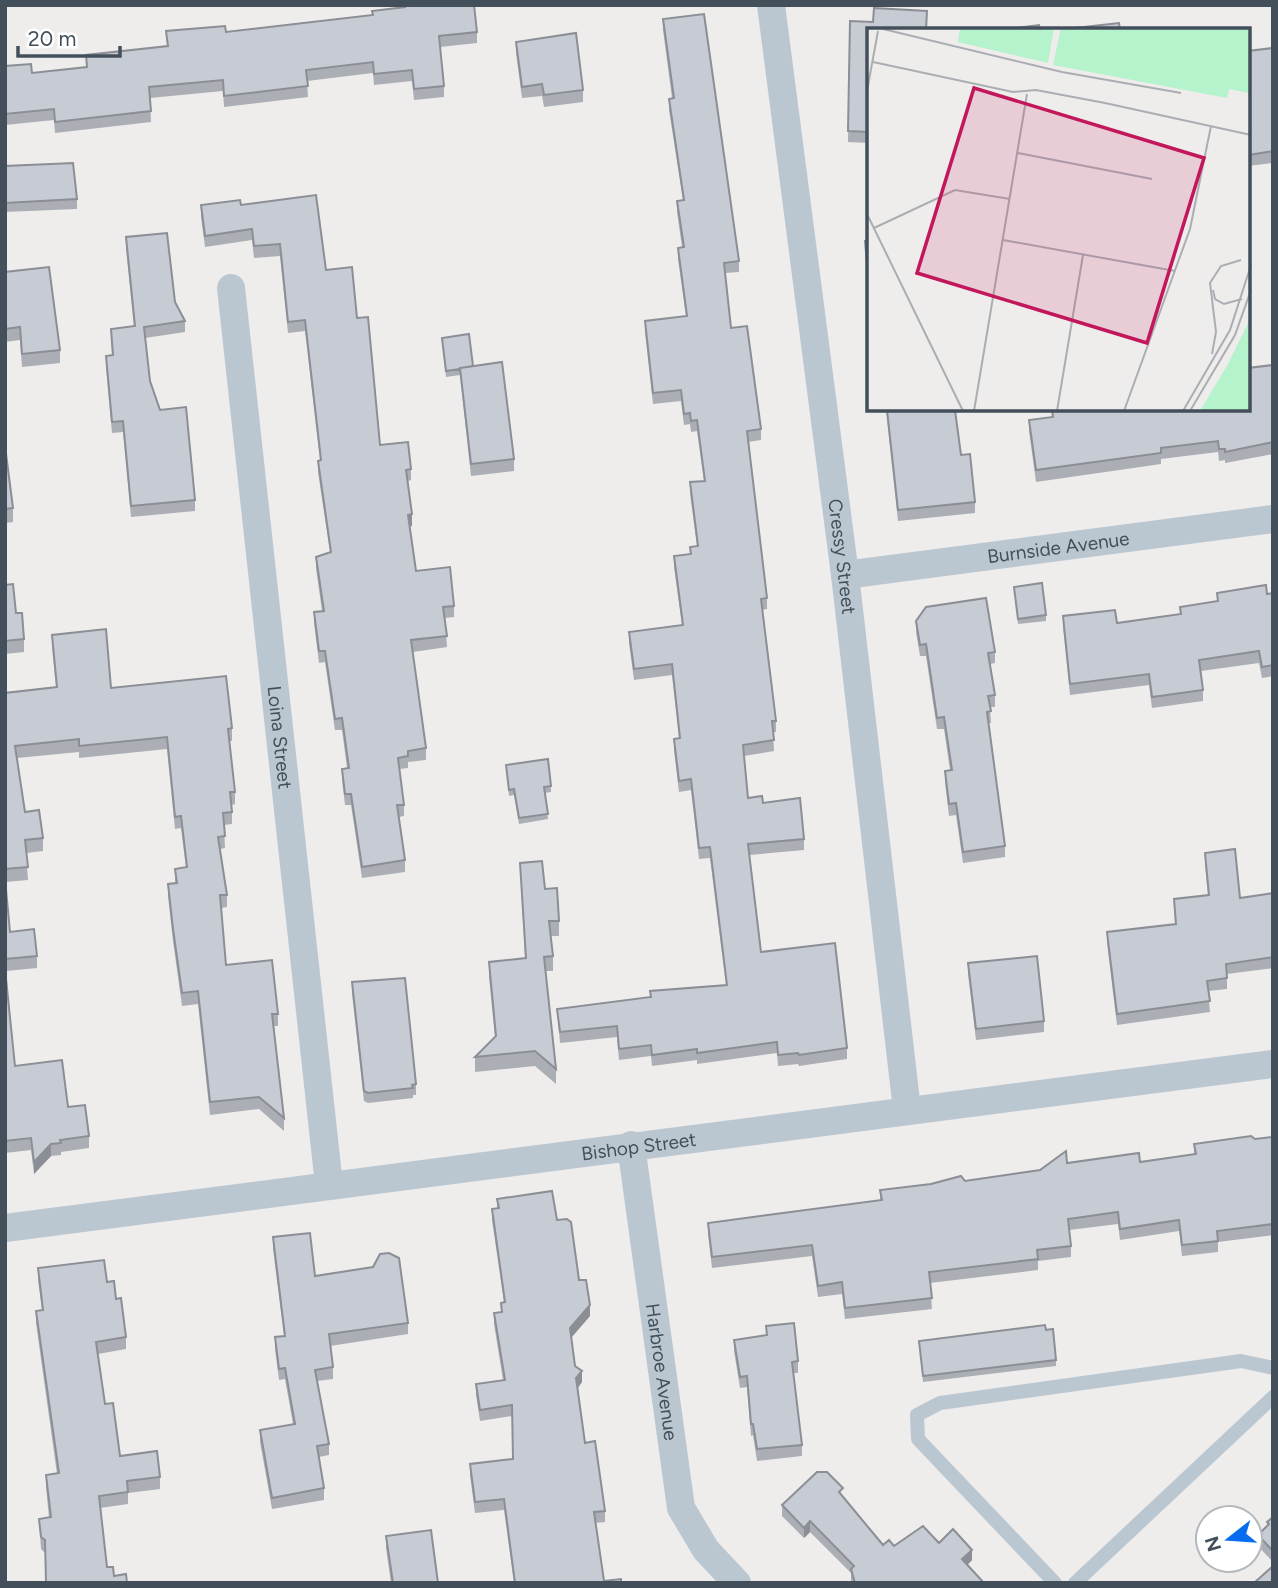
<svg xmlns="http://www.w3.org/2000/svg" width="1278" height="1588" font-family="Figtree,sans-serif">
<style>
.lines{fill:none;stroke-linecap:round;stroke-linejoin:round}
.service{stroke:#bbc7d0;stroke-width:14}
.minor{stroke:#bbc7d0;stroke-width:28}
.wall{fill:#abafb5}
.shaded-wall{fill:#8b8e94}
.building{fill:#c7cbd3;stroke:#8b8e94;stroke-width:2}
.labels{text-anchor:middle;dominant-baseline:central;stroke-width:7;stroke-linejoin:round;paint-order:stroke}
.street-label{font-size:19px;fill:#43505b;stroke:#fff}
.inset-road{fill:none;stroke:#aaaeb2;stroke-width:2}
.view{fill:#c2185b;fill-opacity:0.15;stroke:#c2185b;stroke-width:3.5}
.inset-edge{fill:none;stroke:#43505b;stroke-width:3.5}
</style>
<rect width="100%" height="100%" fill="#efecec"/>
<g class="lines">
<path class="service" d="M1055,1583L918,1439L917,1415L940,1403L1241,1361L1273,1368
M1075,1583L1273,1397"/>
<g class="minor">
<path id="s1" d="M771,5L845,575L907,1110"/>
<path id="s2" d="M231,288L329,1185"/>
<path id="s3" d="M845,575L1273,519"/>
<path id="s4" d="M631,1145L681,1508L706,1550L737,1583"/>
<path id="s5" d="M5,1228L1273,1064"/>
</g>
</g>
<path class="wall" d="M927,11L869,30V143L848,142L850,21L873,22Z
M663,19L739,261V272L725,273L731,328L761,429V440L748,442L767,598V609L762,610L776,721V732H773L774,751L744,756L748,798L763,803L804,839V850L749,855L761,952L847,1048V1059L799,1066L798,1064L778,1066L777,1053L697,1064V1060L652,1066L651,1056L619,1060L617,1037L560,1043L557,1009L650,997L726,985L710,858L699,859L691,790L679,792L674,750V739L679,738L672,675L634,680L629,643V632L682,625L674,567V556L690,554V547L697,546L690,493V482L704,481L697,431L691,432L690,424L684,425L681,401L653,404L645,332V321L686,316L678,259V248L682,247L677,212V201L683,200L669,110V99L672,98L663,30Z
M166,31L477,32V43L440,47L444,86V97L414,100L412,81L374,85L373,73L307,81L308,97L224,107L223,91L150,98L151,122L55,133L54,120L5,125V66L32,73L86,67V55L167,47Z
M516,42L583,90V102L544,107L542,96L522,98L516,53Z
M1273,48V163L1248,166V51Z
M5,166L77,199V209L5,212Z
M201,205H241L326,270L357,318L380,445L411,469V480L408,481L412,526H409L416,571L454,606V617L445,618L447,647L413,652L426,748V760L408,762V768L399,769L404,805V816L399,817L405,860V872L362,878L351,805H345L342,780V769L347,768L342,730H335L325,662L319,663L314,623V612L322,611L316,568V557L330,552L318,472V461L320,460L305,331L288,333L280,256L254,258L252,240L205,247L201,217Z
M126,237L175,302L185,321V332L145,338L150,381L195,500V511L131,517L123,432L112,433L106,367V356L112,355L111,329L134,327L126,248Z
M869,240V287H868L865,241Z
M5,272L60,350V363L22,367L20,340L5,342Z
M442,338L473,366L514,459V471L471,476L460,375L446,377Z
M1273,365V454L1225,463V460L1219,461L1218,452L1161,459V464L1036,482L1029,431V420L1052,417V410H1248Z
M886,410H955L961,455L975,502V513L898,521Z
M5,446L13,508V522L5,523Z
M5,585L16,613L24,639V652L5,654Z
M1014,587L1046,615V621L1018,624Z
M1217,593L1267,594L1273,593V676L1262,678L1259,663L1201,671L1203,690V701L1152,708L1149,685L1070,695L1063,627V616L1117,623L1180,615V607L1217,601Z
M916,621L995,652V663L990,664L995,695V707H990L991,723H989L1005,846V857L963,863L956,815L949,816L945,782V771L950,770L944,729H937L926,656H920L916,632Z
M52,635L111,688L232,728V741H229L235,792V804L232,805V824L224,825L225,848L220,849L227,895V907L221,908L226,965L278,1014V1026H274L284,1118V1131L259,1109L210,1115L198,1004L182,1006L173,941L168,896V884L175,883V869L186,868L181,828L175,829L167,749L79,758V752L17,758L25,812L43,838V851L26,853L28,880L5,882L10,932L37,956V968L6,971L15,1066L68,1107L89,1136V1148L61,1152V1155L51,1156L34,1174L31,1150L5,1153V693L56,687L52,647Z
M506,765L551,786V792L545,793L548,819L519,824L514,795L509,796Z
M1205,853L1240,898L1273,893V968L1227,974V989L1208,991L1210,1012L1117,1025L1107,943V932L1175,924L1174,899L1208,896L1205,864Z
M520,863L545,889L559,921V936H550L553,956V971H546L556,1069V1084L535,1066L475,1072V1057L495,1037L489,977V962L525,958Z
M968,963L1044,1021V1032L976,1040L968,974Z
M352,982L416,1084V1095H413V1098L368,1103L364,1101L352,993Z
M1273,1137V1235L1218,1242V1252L1182,1256L1179,1231L1120,1240L1118,1224L1069,1230L1071,1246V1257L1038,1261V1270L930,1283L932,1309L845,1319L842,1294L818,1297L812,1256L712,1268L708,1234V1223L880,1201V1190L965,1181L1040,1170L1067,1163L1140,1162L1194,1154V1144Z
M497,1199L557,1220L579,1280L590,1316L571,1338L575,1366L582,1382L578,1388L585,1443L605,1511V1522L595,1523L604,1581L621,1583H514L504,1510L475,1513L470,1475V1464L513,1459L512,1416L480,1421L476,1395V1384L503,1380L494,1324V1313L501,1312V1303L504,1302L492,1220V1209L497,1208Z
M273,1237L315,1276L408,1323V1334L330,1346L333,1367V1379L317,1381L329,1444V1455L319,1457L324,1488V1500L272,1509L260,1442V1430L293,1424L285,1379L279,1380L275,1349V1337L284,1336L273,1249Z
M38,1268L107,1282L116,1299L126,1337V1349L98,1354L105,1404L120,1456L160,1477V1489L128,1493V1504L100,1508L107,1567L114,1576L127,1583L45,1553L41,1549L39,1519L49,1518L46,1487V1475L57,1474L36,1323V1311L42,1310L38,1280Z
M766,1326L798,1361V1373H793L802,1445V1456L757,1461L753,1435L751,1436L747,1387L740,1388L734,1351V1340L766,1335Z
M1046,1330L1056,1360V1366L923,1382L919,1341Z
M843,1497L883,1545L894,1546L939,1543L972,1560L967,1565L984,1583H851V1573L810,1532L804,1538L782,1516V1505Z
M1273,1517V1562L1258,1546V1535L1267,1526V1522Z
M386,1536L438,1583H391L386,1548Z"/>
<path class="shaded-wall" d="M412,514V526L408,527V515Z
M51,1144V1156L34,1174V1162Z
M590,1305V1316L570,1339V1328Z
M582,1371V1382L576,1390V1378Z
M810,1521V1532L804,1538V1528Z
M972,1550V1560L962,1570V1559Z"/>
<path class="building" d="M405,5H474L477,32L439,36L444,86L414,89L412,70L374,74L373,62L306,70L308,86L224,96L223,80L149,87L151,111L55,122L54,109L5,114V66L31,64L32,73L87,67L86,55L168,46L166,31L225,26L226,32L373,15L372,11L405,7Z
M874,8L927,11L926,30H869V132L848,131L850,21L873,22Z
M704,14L739,261L724,263L731,328L747,326L761,429L747,431L767,598L761,599L776,721H772L774,740L743,745L748,798L762,796L763,803L800,798L804,839L748,844L761,952L835,943L847,1048L799,1055L798,1053L778,1055L777,1042L697,1053V1049L652,1055L651,1045L619,1049L617,1026L560,1032L557,1009L651,997L650,991L727,985L710,847L699,848L691,779L679,781L674,739L680,738L672,664L634,669L629,632L683,625L674,556L691,554L690,547L698,546L690,482L705,481L697,420L691,421L690,413L684,414L681,390L653,393L645,321L687,316L678,248L684,247L677,201L684,200L669,99L674,98L663,19Z
M1119,23L1120,30H1056Z
M1039,25L1040,30H1001Z
M576,33L583,90L544,95L542,84L522,87L516,42Z
M1273,48V151L1248,155V51Z
M73,163L77,199L5,203V166Z
M316,195L326,270L352,267L357,318L368,317L380,445L408,442L411,469L406,470L412,514L408,515L416,571L450,567L454,606L443,607L447,636L411,640L426,748L408,751V756L398,758L404,805H397L405,860L362,867L351,794H345L342,769L349,768L342,718L335,719L325,651H319L314,612L324,611L316,557L331,552L318,461L321,460L305,320L288,322L280,244L254,246L252,229L205,236L201,205L240,200L241,205Z
M167,233L175,302L185,321L144,327L150,381L160,410L186,407L195,500L131,506L123,421L112,422L106,356L113,355L111,329L135,326L126,237Z
M869,240V276H868L865,241Z
M49,267L60,350L22,354L20,327L5,329V272Z
M469,334L473,366L460,368V369L446,371L442,338Z
M502,362L514,459L471,464L460,368Z
M1273,365V442L1225,452V449H1219L1218,441L1161,448V453L1036,470L1029,420L1053,417L1052,410H1248V368Z
M887,410H955L961,455L970,454L975,502L898,510Z
M5,446L13,508L5,509Z
M1042,583L1046,615L1018,619L1014,587Z
M13,584L16,613H22L24,639L5,641V585Z
M1266,585L1267,594L1273,593V665L1262,667L1259,651L1199,660L1203,690L1152,697L1149,674L1070,684L1063,616L1115,610L1117,623L1181,614L1180,607L1218,601L1217,593Z
M986,598L995,652L988,653L995,695L988,696L991,711L987,712L1005,846L963,852L956,803L949,804L945,771L952,770L944,717L937,718L926,644L920,645L916,621L926,607Z
M106,629L111,688L226,676L232,728L228,729L235,792H230L232,812L223,813L225,836L218,837L227,895H220L226,965L272,960L278,1014H272L284,1118L259,1097L210,1102L198,991L182,993L173,929L168,884L177,883L175,869L187,867L181,816L175,817L167,737L79,746V739L15,746L25,812L39,810L43,838L25,840L28,867L5,869V693L57,687L52,635Z
M548,759L551,786L544,787L548,814L519,818L514,789L509,790L506,765Z
M1235,849L1240,898L1273,893V957L1226,964L1227,978L1207,981L1210,1001L1117,1014L1107,932L1176,924L1174,899L1209,895L1205,853Z
M542,861L545,889L557,888L559,921H549L553,956L544,957L556,1069L535,1051L475,1057L496,1036L489,962L526,958L520,863Z
M5,879L10,932L34,929L37,956L5,959Z
M1037,956L1044,1021L976,1029L968,963Z
M5,969L15,1066L62,1060L68,1107L85,1105L89,1136L60,1140L61,1143L51,1144L34,1162L31,1138L5,1141Z
M405,978L416,1084L412,1085L413,1088L368,1093L364,1091L352,982Z
M1251,1136L1255,1139L1273,1137V1224L1217,1231L1218,1241L1182,1245L1179,1220L1120,1229L1118,1212L1068,1219L1071,1246L1037,1250L1038,1259L929,1272L932,1298L845,1308L842,1282L818,1286L812,1245L712,1257L708,1223L882,1200L880,1190L931,1184L961,1176L965,1181L1040,1170L1066,1151L1067,1163L1139,1153L1140,1162L1196,1154L1194,1144Z
M552,1191L557,1220L567,1219L571,1222L579,1280H586L590,1305L570,1328L575,1366L582,1371L576,1378L585,1443L595,1441L605,1511L594,1512L604,1581L621,1579V1583H515L504,1499L475,1502L470,1464L513,1459L512,1405L480,1410L476,1384L505,1380L494,1313L502,1312L501,1303L505,1302L492,1209L499,1208L497,1199Z
M310,1233L315,1276L373,1267L380,1254L389,1253L399,1258L408,1323L329,1334L333,1367L315,1370L329,1444L317,1446L324,1488L272,1498L260,1430L295,1424L285,1368L279,1369L275,1337L285,1336L273,1237Z
M104,1260L107,1282L114,1281L116,1299L121,1298L126,1337L96,1342L105,1404L113,1403L120,1456L157,1451L160,1477L127,1481L128,1492L99,1496L107,1567H113L114,1576L126,1574L127,1583H46L45,1540L41,1537L39,1519L51,1517L46,1475L59,1473L36,1311L43,1310L38,1268Z
M794,1323L798,1361L792,1362L802,1445L757,1449L753,1424H751L747,1376L740,1377L734,1340L767,1335L766,1326Z
M1045,1325L1046,1330L1053,1329L1056,1360L923,1376L919,1341Z
M817,1472H827L843,1488L839,1492L883,1545L889,1540L894,1546L923,1526L939,1543L953,1529L972,1550L962,1559L984,1583H855L851,1569L854,1566L810,1521L804,1528L782,1505Z
M1273,1517V1551L1258,1535L1269,1524L1267,1522Z
M431,1530L438,1583H393L386,1536Z
M1273,1566V1583H1254Z"/>
<g class="labels">
<g class="street-label">
<text stroke="none"><textPath href="#s3" startOffset="215">Burnside Avenue</textPath></text>
<text stroke="none"><textPath href="#s1" startOffset="556">Cressy Street</textPath></text>
<text stroke="none"><textPath href="#s2" startOffset="452">Loina Street</textPath></text>
<text stroke="none"><textPath href="#s5" startOffset="639">Bishop Street</textPath></text>
<text stroke="none"><textPath href="#s4" startOffset="229">Harbroe Avenue</textPath></text>
</g>
</g>
<g transform="translate(867 28)">
<rect width="383" height="383" fill="#efecec"/>
<path d="M93,0H187L181,35L91,14ZM194,0H383L382,65L362,61L360,70L186,37ZM383,291V383H333L361,336Z" fill="#b4f3cc"/>
<path class="inset-road" d="M16,1L195,44L314,65M6,34L146,64L169,62L238,75L384,107M0,63L11,3M151,125L285,151M0,186L96,383M7,200L88,162L143,171M136,212L308,243M346,262L348,271L357,276L375,271M345,326L349,304L343,255L354,238L374,232M107,383L160,66M190,383L216,227M257,383L323,201L344,98M316,383L363,302L384,237M323,383L368,307L384,262"/>
<path class="view" d="M107,60L337,130L280,315L50,245Z"/>
<rect width="383" height="383" class="inset-edge"/>
</g>
<rect width="1278" height="1588" fill="none" stroke="#43505b" stroke-width="14"/>
<g transform="translate(1229 1539) rotate(253)"><circle r="33" fill="#ffffff" stroke="#b4b9bd" stroke-width="2"/>
<path d="M0-5L12 26L0 18L-12 26Z" fill="#066def"/>
<text y="-10" font-size="19" font-weight="bold" text-anchor="middle" fill="#43505b">N</text>
</g>
<path d="M18 46v10h102v-10" fill="none" stroke="#43505b" stroke-width="3.5"/>
<text x="28" y="46" font-size="21" fill="#43505b" stroke="#ffffff" stroke-width="5" paint-order="stroke">20 m</text>
</svg>
